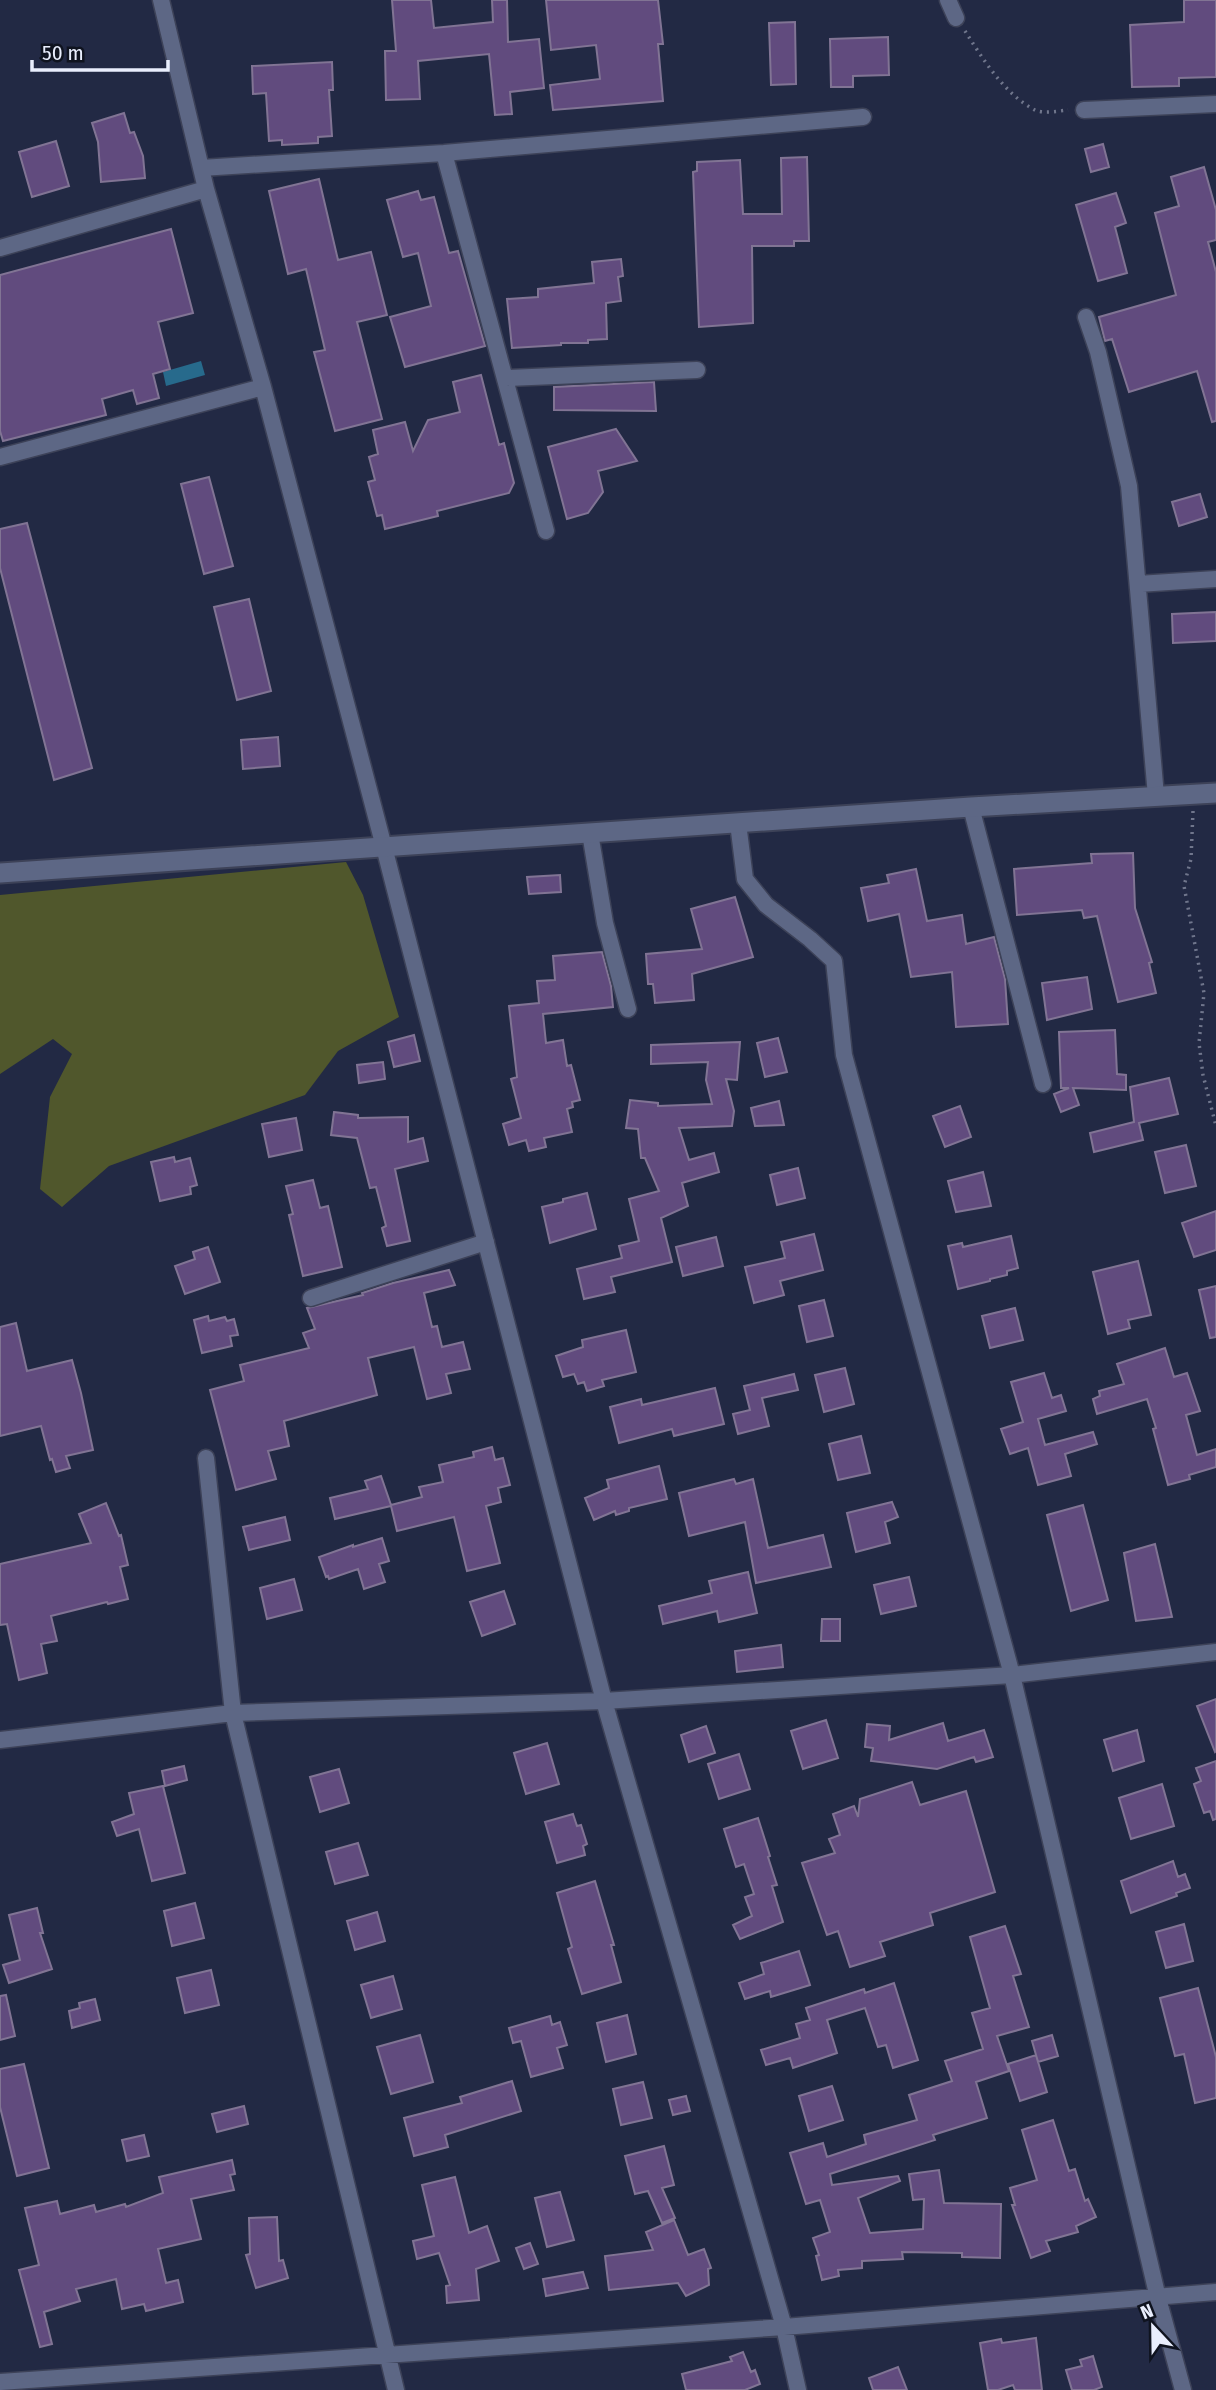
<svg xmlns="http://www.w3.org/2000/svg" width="1216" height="2390" font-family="'Fira Sans Condensed',sans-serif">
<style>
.green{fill:#50572c}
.water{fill:#276a8c}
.building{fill:#614b7e;stroke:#817494;stroke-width:2}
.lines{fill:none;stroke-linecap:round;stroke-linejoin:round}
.minor-casing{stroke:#3d4258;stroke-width:19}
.tertiary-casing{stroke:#3d4258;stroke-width:23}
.path{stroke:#70768c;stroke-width:3.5;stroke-dasharray:2 5;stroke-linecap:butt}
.minor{stroke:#5d6785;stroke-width:16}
.tertiary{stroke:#5d6785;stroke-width:19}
</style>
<rect width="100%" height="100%" fill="#222944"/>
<path class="green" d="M346,862L363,895L399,1017L338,1051L305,1095L109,1166L62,1207L40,1189L50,1097L72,1054L53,1039L0,1074V895Z"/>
<path class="water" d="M201,361L205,375L166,386L163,372Z"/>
<path class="building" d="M392,0H431L434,28L493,22L492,0H507L508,42L539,39L544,88L510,92L512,114L495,115L489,54L418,61L420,99L386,100L385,51H396Z
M546,0H658L663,44H658L663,101L553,110L550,85L600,79L596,45L551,50Z
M1184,0H1216V77L1179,78V86L1132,87L1130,25L1184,22Z
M795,22L796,84L771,85L769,23Z
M888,37L889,75L853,76V87H831L830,39Z
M332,62L333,90H329L332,136L318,137V143L282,145V140L269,141L266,93L253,94L252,66Z
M124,113L130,133L134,132L143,156L145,178L101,182L98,142L92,123Z
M56,141L69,186L32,197L19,152Z
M1103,144L1109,167L1091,172L1085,149Z
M807,157L809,241H794V246H752L753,323L699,327L693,172L697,171V162L740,160L743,214H782L781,158Z
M1204,167L1216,210V240L1208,242L1216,272V421L1212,422L1197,371L1129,392L1112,339L1105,341L1099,317L1176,295L1155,213L1179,206L1171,177Z
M319,179L338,260L371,252L387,315L357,322L382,419L335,431L314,352L325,350L306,269L288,274L269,191Z
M418,191L421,200L434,197L449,253L458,251L485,346L405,367L390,317L431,306L418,253L403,257L387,200Z
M1116,193L1126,223L1115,227L1127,273L1098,281L1076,205Z
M171,229L193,313L158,322L170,369L153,374L159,398L137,404L133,390L102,399L106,415L3,441L0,431V275Z
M621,259L623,276L618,277L621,301L606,303L607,339L588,340V343H561V345L512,348L507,299L538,297V289L594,283L592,262Z
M481,375L499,445L504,443L514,483L509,493L437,511L438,516L385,529L382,515L377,516L368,482L375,480L369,457L378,454L373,430L405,422L413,451L428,420L460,412L453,382Z
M654,382L656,411L554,410V387Z
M616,429L637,461L598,471L603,492L588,513L567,519L548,447Z
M209,477L233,566L204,574L181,484Z
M1200,494L1207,517L1179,526L1172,502Z
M27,523L92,768L54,780L0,568V529Z
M249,599L271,691L237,700L214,607Z
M1216,612V641L1173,643L1172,614Z
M278,737L280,766L243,769L241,740Z
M1133,853L1135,908L1152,962L1149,963L1156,993L1118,1002L1097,916L1084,918L1082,910L1017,915L1014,869L1092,863L1091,854Z
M916,869L927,921L962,915L966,944L994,937L1005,979L1008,1024L956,1027L952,972L911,977L899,914L868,921L861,888L889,883L887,875Z
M560,875L561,892L529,894L527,877Z
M735,897L753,957L692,974L694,1000L655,1003L653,984H648L646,954L702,949L691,909Z
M602,952L611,986L613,1007L543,1014L546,1043L563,1040L567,1066L571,1065L580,1100L572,1102L573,1107L567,1109L572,1132L544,1138L546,1147L529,1151L526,1140L509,1145L503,1124L521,1118L511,1079L517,1077L509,1006L539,1003L537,981L555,980L553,956Z
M1087,977L1092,1009L1047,1020L1042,983Z
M1115,1030L1117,1074L1126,1075V1090L1073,1088L1079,1105L1061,1112L1054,1094L1069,1088H1061L1059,1032Z
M414,1035L420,1061L394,1067L388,1042Z
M778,1038L787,1072L765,1077L757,1043Z
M740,1042L737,1080L726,1079L734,1111L732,1126L679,1128L689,1160L714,1153L719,1172L682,1183L688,1206L661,1218L672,1262L611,1277L615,1292L584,1299L577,1269L622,1258L619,1246L639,1241L629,1199L659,1191L645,1158H641L638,1129L626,1128L630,1100L658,1103V1106L712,1104L706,1080L708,1062L651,1064V1045Z
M383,1062L385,1079L359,1083L357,1065Z
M1169,1078L1178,1114L1139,1123L1143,1140L1094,1152L1090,1133L1134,1122L1130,1087Z
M779,1101L784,1125L755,1126L751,1108Z
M960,1106L971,1137L945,1147L933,1116Z
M334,1112L358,1115V1118L408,1117V1142L423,1138L428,1161L395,1169L410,1241L387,1246L382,1228L386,1226L376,1187L370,1188L357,1138L331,1135Z
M296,1118L302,1150L269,1157L262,1124Z
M1186,1145L1196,1186L1165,1193L1155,1152Z
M174,1157L175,1162L190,1158L197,1185L190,1187L191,1194L160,1201L151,1162Z
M798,1168L805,1198L777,1205L770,1175Z
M983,1172L991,1206L956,1212L948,1181Z
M313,1180L320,1208L328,1206L342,1267L303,1276L289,1215L293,1214L286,1186Z
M587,1193L596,1229L550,1243L542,1207L563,1202V1199Z
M1216,1211V1250L1194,1257L1182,1223Z
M814,1234L823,1270L780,1281L784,1295L754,1303L745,1267L785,1258L781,1242Z
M1011,1236L1018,1268L1007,1271V1275L990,1279V1281L958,1289L948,1246L962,1243L963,1247Z
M716,1237L723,1266L683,1276L676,1247Z
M208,1247L220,1282L185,1294L175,1266L195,1259L193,1252Z
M1138,1261L1151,1315L1128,1320L1130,1328L1108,1334L1093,1272Z
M449,1270L455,1285L424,1293L432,1327L437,1326L442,1347L463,1342L470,1369L446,1374L451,1393L427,1399L414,1347L368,1358L377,1395L284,1421L289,1446L268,1451L276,1479L236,1490L210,1390L244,1381L240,1365L309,1348L303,1333L315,1329L307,1308L363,1295L362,1293L393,1283Z
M1216,1286V1337L1210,1338L1199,1290Z
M824,1300L833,1336L807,1342L799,1306Z
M1015,1308L1023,1340L990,1348L982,1316Z
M208,1316L209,1321L225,1317L227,1321L234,1319L238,1335L230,1336L232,1346L202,1353L194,1320Z
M16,1323L27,1371L72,1360L81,1393L93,1450L66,1456L70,1468L56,1472L52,1459L50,1460L41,1426L0,1436V1327Z
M626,1330L636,1372L602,1380L604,1386L587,1391L584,1382L578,1384L574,1374L563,1377L556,1356L583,1347L582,1340Z
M1165,1348L1174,1377L1187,1373L1200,1411L1186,1415L1197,1455L1216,1449V1467L1189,1475L1190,1479L1168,1485L1153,1429L1156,1428L1147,1399L1097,1414L1093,1399L1100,1396L1099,1391L1124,1384L1117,1364Z
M845,1368L854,1404L824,1412L815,1375Z
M1044,1373L1052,1398L1061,1395L1066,1411L1038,1419L1045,1445L1093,1432L1097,1444L1065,1454L1071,1476L1038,1485L1028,1448L1010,1454L1001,1429L1023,1422L1011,1382Z
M794,1374L798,1390L762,1398L769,1426L738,1434L733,1414L750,1410L744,1386Z
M715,1388L724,1424L674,1436L672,1429L619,1443L610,1407L641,1399L642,1405Z
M861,1436L870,1473L838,1480L829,1444Z
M492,1447L495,1460L503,1458L510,1485L498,1488L501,1502L486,1506L500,1563L467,1571L454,1517L397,1531L391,1506L335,1519L330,1498L368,1489L365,1481L381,1476L391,1505L422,1497L419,1487L443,1482L439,1465L474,1457L473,1452Z
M659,1466L667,1499L629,1508V1511L616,1515L615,1511L594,1520L585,1498L609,1488L607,1480Z
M734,1479L736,1484L753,1479L768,1548L823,1535L831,1567L756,1583L745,1522L689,1536L679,1493Z
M892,1502L898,1517L885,1522L890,1543L856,1552L847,1513Z
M106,1503L119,1536L121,1535L128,1565L120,1567L128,1599L108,1604L107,1602L51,1616L57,1641L41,1644L47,1673L19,1680L7,1624L0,1625V1564L91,1543L79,1514Z
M1083,1505L1108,1600L1071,1611L1047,1515Z
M285,1517L290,1540L249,1550L243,1527Z
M382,1538L389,1561L379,1564L385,1582L364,1589L358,1569L329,1579L328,1576L326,1577L319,1557L353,1545V1547Z
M1155,1544L1172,1617L1136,1621L1124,1553Z
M748,1572L757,1613L719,1622L717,1611L663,1624L659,1606L712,1593L709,1581Z
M909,1577L916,1606L881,1614L874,1585Z
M294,1579L302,1610L267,1619L260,1588Z
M504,1591L515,1624L482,1636L470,1602Z
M822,1619H840V1641H821Z
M781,1645L783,1667L737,1672L735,1651Z
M1216,1699V1751L1215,1752L1197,1706Z
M826,1720L838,1758L803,1769L791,1731Z
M943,1723L948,1741L984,1730L993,1757L976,1762L974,1757L937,1769L871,1761L873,1748L865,1747L867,1724L890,1726L889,1740Z
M706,1726L715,1753L689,1762L681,1735Z
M1137,1730L1144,1761L1113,1771L1104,1740Z
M547,1743L559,1784L526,1794L514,1753Z
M739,1754L750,1789L719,1799L708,1764Z
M1216,1761V1819L1213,1820L1210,1811L1204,1813L1194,1784L1201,1781L1196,1768Z
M184,1766L187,1780L165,1786L162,1771Z
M339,1769L349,1803L320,1812L310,1777Z
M912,1782L920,1805L966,1791L995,1892L930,1913L933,1925L880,1942L885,1956L850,1967L838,1931L827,1935L802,1863L835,1853L829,1839L840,1835L833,1814L854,1806L858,1817L860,1799Z
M1162,1784L1174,1826L1131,1839L1119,1798Z
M163,1786L185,1873L152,1881L139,1829L117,1836L112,1822L134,1814L129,1793Z
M573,1814L577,1826L581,1825L587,1844L583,1846L585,1855L557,1863L545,1822Z
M758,1818L770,1856L768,1857L777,1885L772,1886L783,1922L740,1939L733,1925L752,1916L745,1897L754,1894L744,1864L736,1867L724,1829Z
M358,1843L368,1875L335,1884L326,1852Z
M1173,1861L1178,1877L1185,1874L1190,1888L1176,1893L1177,1896L1131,1913L1121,1881Z
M595,1881L614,1945H611L621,1982L582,1994L568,1949L572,1947L557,1893Z
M195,1903L204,1938L172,1946L164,1911Z
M37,1908L43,1933H40L52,1969L9,1983L3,1965L20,1960L9,1915Z
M377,1912L385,1941L355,1950L347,1921Z
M1184,1924L1193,1961L1166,1968L1156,1932Z
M1005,1926L1021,1974L1013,1976L1029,2027L997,2036L1009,2071L976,2082L987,2118L933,2135L935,2140L830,2174L832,2185L898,2176L900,2181L858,2198L870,2233L923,2229L924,2199L913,2200L909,2174L939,2170L944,2203L1001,2204L1000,2258L962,2257V2253L902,2252L903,2259L862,2261V2268L838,2270L839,2276L822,2280L816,2256L819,2255L813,2238L830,2232L820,2200L806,2204L790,2153L823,2143L827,2157L866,2144L864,2135L917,2120L909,2095L952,2081L945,2061L983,2049L972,2013L990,2008L970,1937Z
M799,1951L810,1985L771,1997L770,1991L745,1999L739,1983L764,1974L761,1963Z
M211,1970L219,2005L185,2013L177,1978Z
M393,1976L402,2009L371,2018L361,1985Z
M894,1983L918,2060L893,2068L886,2045L878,2047L865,2008L827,2020L837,2053L793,2068L790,2058L766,2065L761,2050L800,2038L796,2024L810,2020L806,2008L864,1989L865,1993Z
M1198,1988L1216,2057V2098L1195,2103L1184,2054L1175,2056L1160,1998Z
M6,1995L15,2036L0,2040V1996Z
M95,1999L100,2020L72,2028L69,2011L80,2008L79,2003Z
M627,2015L636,2054L606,2062L597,2023Z
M550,2016L552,2025L560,2022L567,2045L557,2048L563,2068L531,2077L521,2041L513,2043L509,2028Z
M420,2035L433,2082L391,2094L377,2047Z
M1052,2035L1058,2056L1038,2062L1032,2041Z
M1036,2055L1047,2092L1020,2101L1008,2064Z
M24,2064L49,2168L17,2176L0,2107V2069Z
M512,2081L521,2111L445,2135L448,2147L414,2156L404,2118L462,2103L460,2097Z
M643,2082L652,2118L621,2125L613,2089Z
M832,2086L843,2120L809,2131L799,2096Z
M686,2096L690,2111L673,2115L669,2100Z
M244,2106L248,2124L217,2132L212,2114Z
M1053,2120L1069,2171L1075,2169L1085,2201L1088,2199L1096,2217L1076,2226L1078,2232L1046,2241L1050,2251L1031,2258L1012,2205H1015L1010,2188L1037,2180L1022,2130Z
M144,2135L149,2156L127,2161L122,2140Z
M664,2146L674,2185L662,2188L675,2218L662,2223L648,2191L635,2194L625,2156Z
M232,2160L235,2174L230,2175L234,2190L191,2199L201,2239L158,2249L166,2283L178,2280L183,2302L146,2311L144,2304L122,2309L116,2279L76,2289L80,2301L44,2312L52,2344L40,2347L19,2270L39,2265L25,2208L57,2201L60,2214L94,2205L96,2212L125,2204L126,2207L163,2193L159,2177Z
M455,2177L469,2233L487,2226L499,2261L476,2269L479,2300L447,2303L446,2286L450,2285L439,2253L417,2259L413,2241L434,2236L422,2185Z
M560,2192L574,2240L547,2247L535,2198Z
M277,2217L279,2261L283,2260L288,2278L256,2288L246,2255L250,2254L249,2218Z
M674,2220L688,2255L704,2249L711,2268L708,2269L709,2285L686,2296L678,2283L609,2290L605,2256L653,2250L646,2232Z
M530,2243L538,2264L524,2269L516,2248Z
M583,2272L588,2288L546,2296L543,2279Z
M1036,2338L1042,2390H1015L1013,2385L998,2390H988L980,2343L1001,2339L1002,2343Z
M743,2352L751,2372L755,2370L760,2384L745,2390H686L682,2374L732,2361L730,2357Z
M1093,2356L1102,2387L1094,2390H1072L1066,2370L1082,2366L1080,2360Z
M898,2367L907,2390H873L869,2378Z"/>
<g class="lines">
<g class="minor-casing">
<path id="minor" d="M161,0L206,189L263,387L384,847L604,1701L784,2327L798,2390
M948,0L956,18
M1084,110L1216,104
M444,153L546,531
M201,168L444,153L863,117
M0,248L206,189
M1086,317L1098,352L1129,486L1156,796
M506,378L697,370
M0,457L263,387
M1138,584L1216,579
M971,807L1043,1084
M738,823L745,879L766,905L810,939L834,961L844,1055L1012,1675L1158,2298L1183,2390
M590,833L605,923L628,1009
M311,1298L486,1242
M206,1458L233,1713L396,2390
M0,1740L233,1713L604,1701L1012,1675L1216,1652
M0,2382L784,2327L1216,2292"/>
</g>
<g class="tertiary-casing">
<path id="tertiary" d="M0,873L971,807L1216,793"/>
</g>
<path class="path" d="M965,31C983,59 1004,94 1035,110C1043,114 1059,111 1068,110
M1193,811L1191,859L1184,886L1204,993L1199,1043L1203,1075L1216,1126"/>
<use href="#minor" class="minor"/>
<use href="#tertiary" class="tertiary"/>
</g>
<g transform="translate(1153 2327) rotate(338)" stroke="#0f131f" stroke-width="5" paint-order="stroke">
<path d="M0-5L12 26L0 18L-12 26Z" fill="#e9eefd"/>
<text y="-10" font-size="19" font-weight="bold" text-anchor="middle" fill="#e9eefd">N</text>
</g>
<path d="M32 60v10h136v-10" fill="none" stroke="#e9eefd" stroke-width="3.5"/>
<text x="42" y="60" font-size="21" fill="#e9eefd" stroke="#0f131f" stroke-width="5" paint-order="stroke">50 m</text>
</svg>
